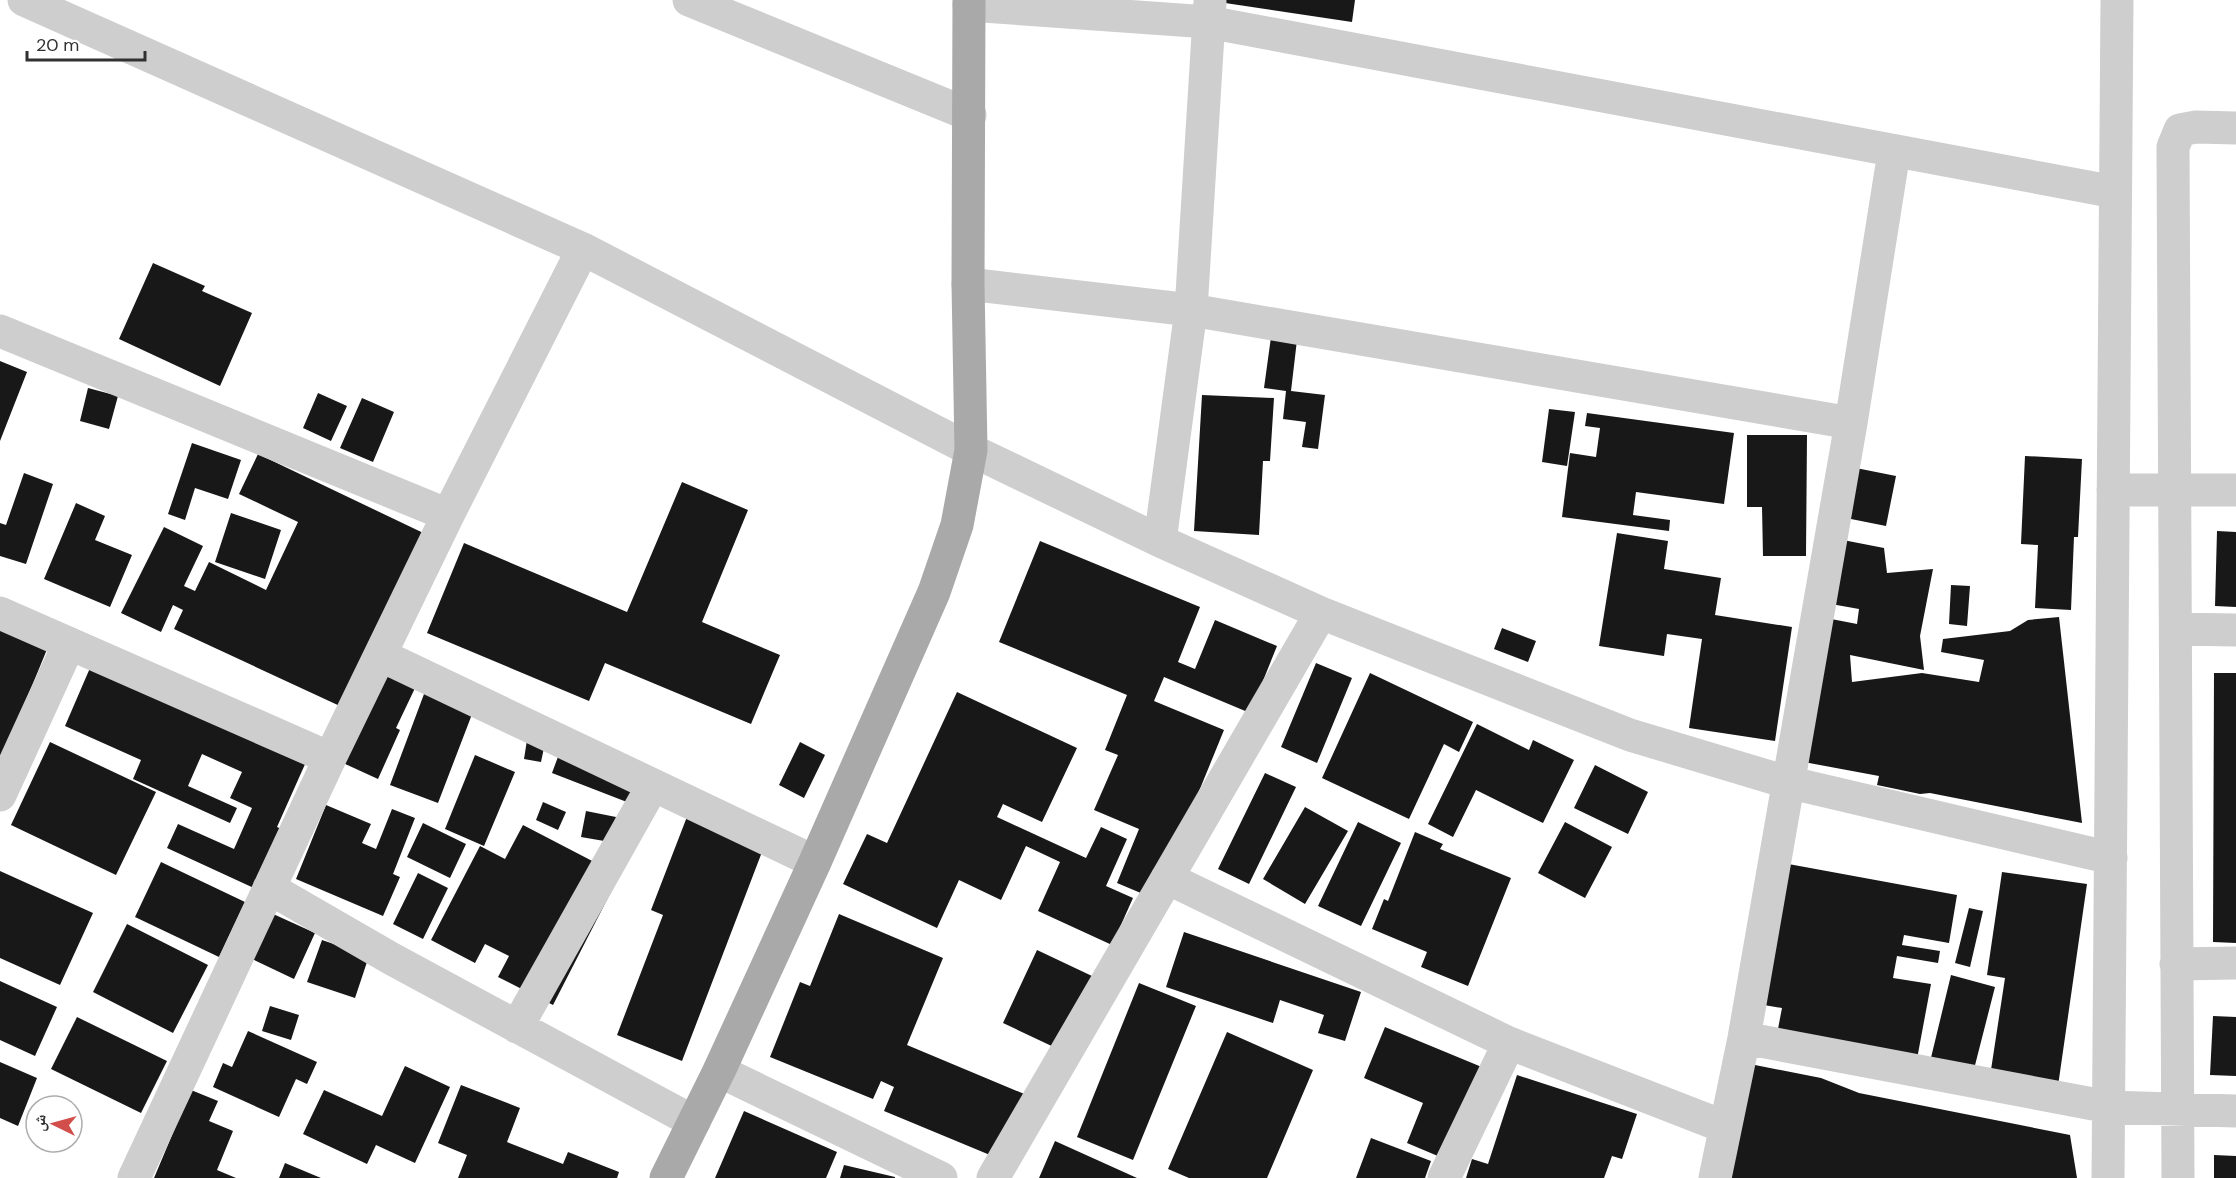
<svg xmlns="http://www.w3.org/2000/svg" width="2236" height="1178" font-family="'DM Sans','Noto Naskh Arabic',sans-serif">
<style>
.building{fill:#181818}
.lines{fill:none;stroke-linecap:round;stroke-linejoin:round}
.minor{stroke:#cecece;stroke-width:33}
.major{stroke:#a9a9a9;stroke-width:33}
</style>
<rect width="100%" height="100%" fill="#fff"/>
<path class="building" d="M1205,0H1355L1352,22Z
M153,263L205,286L202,291L252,313L220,386L119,339Z
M1271,337L1297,340L1291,391L1325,395L1318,449L1302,447L1306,422L1283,419L1286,391L1264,388Z
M0,361L27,372L0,441Z
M88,388L118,396L109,429L80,421Z
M318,393L347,406L331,441L303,428Z
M1202,395L1274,398L1270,461H1263L1259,535L1194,531Z
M362,398L394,412L373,462L340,448Z
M1549,409L1575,412L1567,466L1542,462Z
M1587,413L1734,433L1724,504L1636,492L1633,515L1670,520L1669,531L1562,517L1570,453L1596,457L1600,428L1585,426Z
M1747,435H1807L1806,556H1763L1762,507H1747Z
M192,443L241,460L228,499L195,488L185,520L168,514Z
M258,454L438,540L355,713L174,629L183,610L173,605L161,632L121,613L164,527L203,546L184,586L195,591L209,562L266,590L298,522L239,494Z
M2025,456L2082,459L2078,537H2074L2071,610L2035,608L2038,545L2021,544Z
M1856,468L1896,476L1886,526L1846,518Z
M24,473L53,484L26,564L0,556V523L6,525Z
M682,482L748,510L702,622L780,655L751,724L605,663L589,701L427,633L464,543L627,612Z
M76,503L105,516L95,540L132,555L110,607L44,579Z
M231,513L281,530L265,579L215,562Z
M2217,531L2236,532V607L2215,606Z
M1617,533L1668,541L1664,569L1721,578L1715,615L1792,627L1775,741L1689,728L1702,639L1667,634L1664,656L1599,646Z
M1843,540L1884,548L1887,573L1933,569L1920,636L1924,670L1850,655L1852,682L1922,673L1979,682L1984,660L1941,652L1943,639L2010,631L2028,620L2059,617L2082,823L1930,793L1920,794L1877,785L1879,776L1793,760L1821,617L1857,624L1859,609L1831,604Z
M1040,541L1200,607L1178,662L1195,669L1215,620L1277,646L1250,713L1164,677L1154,701L1224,730L1155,899L1117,883L1139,829L1094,810L1118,755L1105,750L1127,695L999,642Z
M1951,585L1970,586L1967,626L1949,624Z
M0,622L50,642L0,764Z
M1502,628L1536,641L1528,662L1494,649Z
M93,661L306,762L277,827L293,834L267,894L167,848L178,824L234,849L252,808L230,798L242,772L202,754L188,786L237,808L230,823L133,779L141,760L65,726Z
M1316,663L1352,678L1317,763L1281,747Z
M385,672L416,686L396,728L400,730L378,779L343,763Z
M1370,673L1473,722L1459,752L1444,744L1409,819L1322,778Z
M2214,673H2236V943L2213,942Z
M430,678L479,696L438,803L390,785Z
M957,692L1077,748L1042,822L1003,804L997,817L1086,858L1101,827L1127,839L1106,886L1133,898L1112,945L1038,911L1060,862L1026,846L1001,900L959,880L937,928L843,884L867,834L887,843Z
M1477,724L1529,750L1533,740L1574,760L1543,823L1476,790L1453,837L1428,824Z
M527,740L545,743L541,762L524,759Z
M50,742L156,792L116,875L11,825Z
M800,742L825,755L804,798L779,785Z
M562,746L643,777L632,804L552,773Z
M475,755L515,772L484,846L445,829Z
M1595,765L1648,792L1628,834L1574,808Z
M1265,773L1296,787L1249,884L1218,869Z
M543,802L566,812L558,830L536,820Z
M326,805L371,824L362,843L376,849L392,809L415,818L393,874L400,877L383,916L296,879Z
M1305,807L1348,831L1305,904L1263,879Z
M690,809L767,839L682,1061L617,1035L663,915L651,910Z
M586,811L616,817L612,840L632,851L553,1005L498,977L509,956L485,944L475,963L431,940L480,846L505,859L523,825L598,864L610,842L581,837Z
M1358,822L1401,843L1361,926L1318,906Z
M1565,822L1612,847L1585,898L1538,873Z
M423,823L466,844L450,878L407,857Z
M1415,832L1443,844L1440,849L1511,878L1468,986L1421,967L1427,952L1372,929L1384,899L1388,901Z
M161,862L245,902L219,957L135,917Z
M1783,863L1957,895L1949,943L1904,935L1902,945L1940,951L1938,963L1897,956L1893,978L1931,984L1917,1059L1777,1034L1782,1008L1758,1004Z
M0,871L93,913L60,985L0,958Z
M2002,872L2087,884L2057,1093L1989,1083L2005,978L1987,975Z
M418,873L448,888L423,939L393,924Z
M1969,908L1983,911L1970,967L1955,963Z
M271,913L315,933L294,979L250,958Z
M839,914L943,958L907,1045L1029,1096L1002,1160L884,1111L894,1087L881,1081L873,1099L770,1057L800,982L810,986Z
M127,924L208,965L173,1033L93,992Z
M1184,932L1361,992L1345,1041L1318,1033L1324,1015L1280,1000L1273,1023L1166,987Z
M322,940L369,956L355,998L307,982Z
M1037,950L1092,976L1058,1049L1003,1023Z
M1951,975L1995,987L1972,1077L1929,1066Z
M0,981L57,1007L35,1056L0,1040Z
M1139,983L1196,1006L1133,1160L1077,1137Z
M270,1006L299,1015L291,1040L262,1031Z
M2213,1016L2236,1017V1076L2210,1075Z
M77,1017L167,1061L141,1113L51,1069Z
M1385,1027L1489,1070L1452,1162L1407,1143L1423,1103L1364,1078Z
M248,1031L317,1062L307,1084L296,1079L279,1117L213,1087L223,1063L232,1067Z
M1227,1032L1313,1070L1267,1178H1189L1168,1169Z
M0,1062L37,1078L18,1126L0,1118Z
M1745,1063L1821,1078L1859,1093L2070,1135L2077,1178H1724Z
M405,1066L450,1087L415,1163L376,1145L367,1164L303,1134L324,1090L382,1116Z
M1517,1075L1637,1114L1622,1159L1612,1156L1604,1178H1466L1472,1159L1488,1164Z
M461,1085L520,1108L507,1142L563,1164L568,1152L619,1172L617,1178H458L467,1155L438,1143Z
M191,1090L218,1101L209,1121L233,1131L217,1170L236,1178H154Z
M744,1111L837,1152L826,1178H715Z
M1371,1138L1431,1161L1425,1178H1356Z
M1055,1141L1137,1178H1039Z
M2214,1155L2236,1156V1178H2214Z
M285,1163L321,1178H279Z
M844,1165L895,1177V1178H840Z"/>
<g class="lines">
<path class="minor" d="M24,0L583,249L971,450L1160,541L1321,613L1630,735L1787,782L2111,858
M689,0L970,115
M969,5L1208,22L2115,192
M968,284L1191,310L1851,423
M0,331L448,515
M2113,490H2236
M1160,541L1191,310L1210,2
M0,613L330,758
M2176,629L2236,630
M380,655L815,862
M0,795L69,644
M1167,878L1509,1043L1725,1127
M269,888L392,959L694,1122
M2176,964L2236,963
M517,1027L653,785
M1744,1038L2109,1107L2236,1111
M719,1071L941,1178
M134,1178L330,758L448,515L583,249
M993,1178L1321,613
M1444,1178L1509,1043
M1715,1178L1744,1038L1851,423L1894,152
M2108,1178L2117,0
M2178,1178L2173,147L2180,130L2196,127L2236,128"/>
<path class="major" d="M666,1178L719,1071L815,862L934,592L957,525L971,450L968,284L969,0"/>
</g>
<g transform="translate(54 1124) rotate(275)"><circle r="28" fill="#ffffff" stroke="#adadad" stroke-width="1.5"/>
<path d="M0-4.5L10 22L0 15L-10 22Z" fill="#d14e4b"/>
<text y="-9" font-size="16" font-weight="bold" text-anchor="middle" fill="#313131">ش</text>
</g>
<path d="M27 51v9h118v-9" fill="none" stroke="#313131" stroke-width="3"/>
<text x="36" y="51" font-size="18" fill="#313131" stroke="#ffffff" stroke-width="4.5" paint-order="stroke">20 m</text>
</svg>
